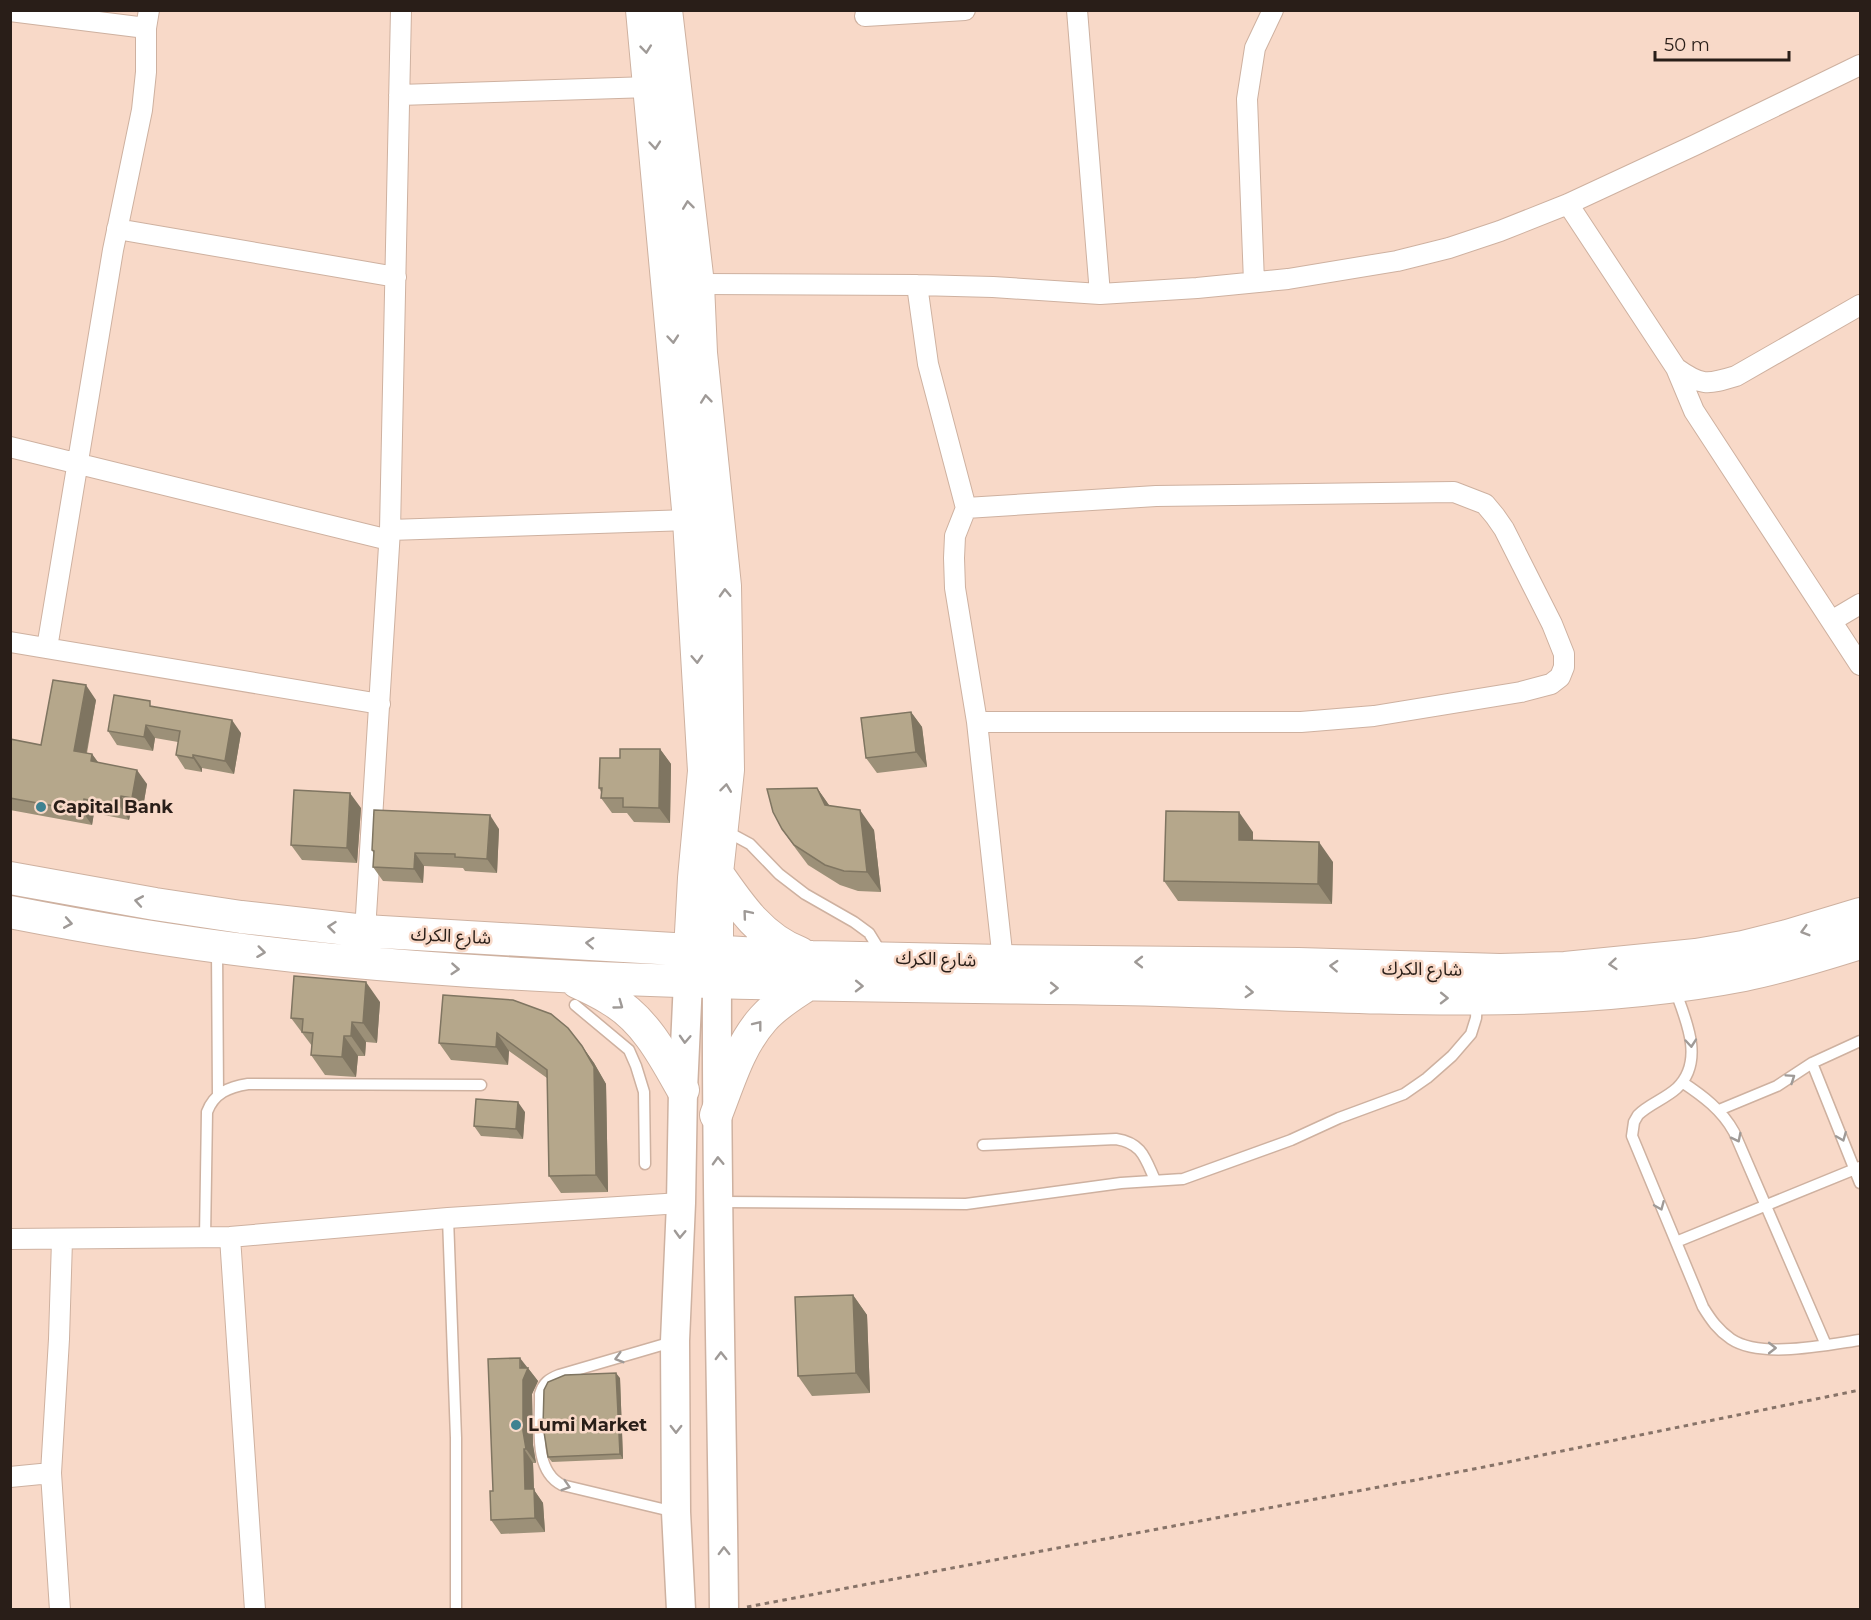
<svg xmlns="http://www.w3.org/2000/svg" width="1871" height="1620" font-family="Montserrat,'Noto Sans Arabic',sans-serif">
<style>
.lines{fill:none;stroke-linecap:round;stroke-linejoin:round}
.lane-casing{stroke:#ceb1a0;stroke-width:13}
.street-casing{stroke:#ceb1a0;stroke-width:22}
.secondary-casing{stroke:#ceb1a0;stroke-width:31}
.primary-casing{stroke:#ceb1a0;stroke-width:34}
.path{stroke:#877368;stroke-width:3;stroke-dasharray:4.5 4.5;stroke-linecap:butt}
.lane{stroke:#fff;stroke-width:10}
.street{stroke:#fff;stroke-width:20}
.secondary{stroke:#fff;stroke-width:28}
.primary{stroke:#fff;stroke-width:32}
.wall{fill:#9c9078}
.shaded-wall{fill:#7f7561}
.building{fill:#b5a78b;stroke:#7f7561;stroke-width:1.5}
.oneway{stroke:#9f9a97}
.poi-dot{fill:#3f8291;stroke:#f8d9c8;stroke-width:2}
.labels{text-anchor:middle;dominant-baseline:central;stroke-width:5;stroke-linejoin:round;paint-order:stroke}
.poi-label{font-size:18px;font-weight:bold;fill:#291e18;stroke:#f8d9c8;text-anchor:start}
.street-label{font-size:18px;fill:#291e18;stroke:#f8d9c8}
</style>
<rect width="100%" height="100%" fill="#f8d9c8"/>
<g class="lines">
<g class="lane-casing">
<path id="lane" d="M724,830L750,844L779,874L805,894L854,922L869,933L882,954
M217,949L218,1095
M1675,990C1686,1020 1705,1061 1677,1088C1665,1099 1649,1104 1638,1115L1634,1122L1632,1136L1703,1307C1711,1320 1718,1330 1731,1339C1761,1359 1826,1345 1860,1340
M575,1005L629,1050L636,1066L644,1092L645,1164
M1812,1063L1860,1183
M1682,1082C1703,1096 1722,1110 1734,1132L1826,1345
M1719,1110L1777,1086L1812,1063L1860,1041
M983,1145L1116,1139C1142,1143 1145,1158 1155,1180
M720,1202L966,1204L1121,1183L1183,1179L1291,1140L1339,1118L1404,1094L1427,1078L1452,1056L1471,1034L1476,1018L1477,1000
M448,1218L456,1438V1610
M205,1238L207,1112C214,1093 229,1087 248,1084L481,1085
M1676,1242L1860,1167
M672,1342L559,1375C549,1379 543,1383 540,1394C541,1423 532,1470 562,1485L675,1512"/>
</g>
<g class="street-casing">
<path id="street" d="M1077,10L1100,294
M10,11L146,28
M865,16L965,10
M399,95L650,87
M1568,204L1676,368C1701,386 1707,385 1736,376L1860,305
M117,229L396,277
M1254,282L1247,99L1255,48L1273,10
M698,284L917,285L993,287L1100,294L1197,288L1288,279L1397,261L1449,248L1500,231L1568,204L1695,145L1860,65
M917,285L928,364L966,508L955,536L954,558L955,588L977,722L1003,961
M1676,368L1694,411L1860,665
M10,447L389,540
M966,508L1156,496L1454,492L1485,504L1495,516L1504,529L1552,624L1564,654V667L1560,677L1551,684L1521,692L1374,716L1301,722H977
M390,530L689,520
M1833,620L1860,604
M10,642L380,704
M47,648L113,250L142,110L146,72V28L149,10
M365,931L390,530L401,10
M230,1237L255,1610
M10,1239L230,1237L448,1218L681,1203
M51,1473L60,1610
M10,1477L51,1473L59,1339L62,1240"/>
</g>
<g class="secondary-casing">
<path id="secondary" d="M717,982C716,1191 722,1400 724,1610
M681,1610L676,1512L675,1341L681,1203L683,1090L688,981"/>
</g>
<g class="primary-casing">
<path id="primary" d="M642,10L689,520L704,771L694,878L689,969
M666,10L698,284L701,353L725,586L728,770L717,873V972
M717,873C739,905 762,939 800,953
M10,878L155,904L241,917L365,931L812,957L1003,961L1299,964L1500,970L1565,968L1696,955L1743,947L1787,936L1860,914
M10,912C117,933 226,950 334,960C595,985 857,985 1119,989C1326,993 1538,1015 1744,975C1783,967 1822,955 1860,943
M577,982C588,987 599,992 610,999C645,1019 664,1056 683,1090
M716,1115C729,1082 739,1046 763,1019C775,1005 792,995 807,985"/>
</g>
<path class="path" d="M747,1607L1479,1468L1860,1390"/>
<use href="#lane" class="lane"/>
<use href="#street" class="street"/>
<use href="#secondary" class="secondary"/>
<use href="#primary" class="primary"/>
</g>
<path class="wall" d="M96,700L87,753L92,754L98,762L147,784L142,813L131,811L129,820L94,813L92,825L10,810V739L41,745Z
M154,707L241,733L234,774L202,768V772L185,769L176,755L178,742L155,738L153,751L117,745L108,731Z
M911,712L922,727L927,767L877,773L866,758Z
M660,749L671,764L670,823L634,822L627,813H612L601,798V792L599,788L620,758Z
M817,788L829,805L874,830L881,892L858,891L840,885L808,865L796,849L782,829Z
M361,808L357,863L302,860L291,845Z
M499,829L497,873L465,871L463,868L424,866L423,883L383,881L373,867L374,854L372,850Z
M1253,832V841L1333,862L1332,904L1178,901L1164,881Z
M443,995L582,1046L594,1063L606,1084L608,1192L561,1193L549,1176L547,1078L509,1051L508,1065L451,1060L439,1043Z
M380,1002L377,1043L366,1042L365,1056H358L356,1077L325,1075L311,1055L312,1046L291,1018Z
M525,1112L523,1139L481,1136L474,1126Z
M853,1295L867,1315L870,1393L812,1396L798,1376Z
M528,1368L538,1381L532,1394L533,1445L536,1463H533L534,1490L543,1503L545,1532L501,1534L491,1520L493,1491Z
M620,1378L623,1459L552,1462L548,1457Z"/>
<path class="shaded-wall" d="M86,685L96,700L84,765L74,751Z
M911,712L922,727L927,767L916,752Z
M232,720L241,733L234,774L225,761Z
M146,725L155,738L153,751L144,737Z
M660,749L671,764L670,823L659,808Z
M92,754L102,768L91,761Z
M193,755L202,768V772L193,758Z
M137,770L147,784L142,813L132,798Z
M817,788L831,808L825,805Z
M350,793L361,808L357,863L347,848Z
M121,796L131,811L129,820L119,805Z
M84,799L94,813L92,825L82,811Z
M860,810L874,830L881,892L867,872Z
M1239,812L1253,832V860L1239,840Z
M490,815L499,829L497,873L487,859Z
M1319,842L1333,862L1332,904L1318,884Z
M415,853L424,866L423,883L414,869Z
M366,982L380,1002L377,1043L363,1023Z
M352,1022L366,1042L365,1056L351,1036Z
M497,1033L509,1051L508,1065L496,1047Z
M344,1036L358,1056L356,1077L342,1057Z
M582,1046L594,1063L606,1084L608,1192L596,1175Z
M518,1102L525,1112L523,1139L516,1129Z
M853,1295L867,1315L870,1393L856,1373Z
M520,1358L538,1381L532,1394L533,1445L536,1463L526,1449L523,1431Z
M616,1373L620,1378L623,1459L620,1454Z
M524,1449L533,1463L534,1490L543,1503L545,1532L535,1518L525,1489Z"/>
<path class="building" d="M53,680L86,685L74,751L92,754L91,761L137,770L132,798L121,796L119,805L84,799L82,811L10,798V739L41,745Z
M114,695L150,701V706L232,720L225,761L193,755V758L176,755L180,731L146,725L144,737L108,731Z
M911,712L916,752L866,758L861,718Z
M620,749H660L659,808L623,807V798H601L602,788H599L600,758H620Z
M817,788L825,805L860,810L867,872L844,871L825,865L794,845L782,829L773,812L767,789Z
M294,790L350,793L347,848L291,845Z
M374,810L490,815L487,859L455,857V854L415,853L414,869L373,867L374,851L372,850Z
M1166,811L1239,812V840L1319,842L1318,884L1164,881Z
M294,976L366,982L363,1023L352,1022L351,1036H344L342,1057L311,1055L313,1033L302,1032L303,1019L291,1018Z
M443,995L513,1000L551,1014L568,1028L582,1046L594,1067L596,1175L549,1176L547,1070L497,1033L496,1047L439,1043Z
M476,1099L518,1102L516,1129L474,1126Z
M853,1295L856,1373L798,1376L795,1297Z
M520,1358V1368H528L523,1380V1431L526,1449H524L525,1489H534L535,1518L491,1520L490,1491H493L488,1359Z
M616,1373L620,1454L548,1457L543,1426L544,1390L548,1382L565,1375Z"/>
<defs><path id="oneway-chevron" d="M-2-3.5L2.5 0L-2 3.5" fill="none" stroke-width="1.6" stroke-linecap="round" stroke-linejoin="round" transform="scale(1.5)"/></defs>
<g class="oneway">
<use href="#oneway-chevron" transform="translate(646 49) rotate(84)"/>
<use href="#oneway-chevron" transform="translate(655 145) rotate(85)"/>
<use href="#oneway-chevron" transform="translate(688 205) rotate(-97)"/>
<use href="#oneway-chevron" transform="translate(673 339) rotate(85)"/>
<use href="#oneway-chevron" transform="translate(706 399) rotate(-96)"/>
<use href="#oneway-chevron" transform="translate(725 593) rotate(-92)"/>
<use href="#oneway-chevron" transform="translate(697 659) rotate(87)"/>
<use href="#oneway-chevron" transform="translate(726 788) rotate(-83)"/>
<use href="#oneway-chevron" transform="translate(139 901) rotate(-170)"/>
<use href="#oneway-chevron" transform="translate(747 914) rotate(-130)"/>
<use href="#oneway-chevron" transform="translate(68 923) rotate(10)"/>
<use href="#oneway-chevron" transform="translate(332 927) rotate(-174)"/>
<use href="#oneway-chevron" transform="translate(1805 931) rotate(164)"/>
<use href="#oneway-chevron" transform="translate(590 943) rotate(-177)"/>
<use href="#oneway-chevron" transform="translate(261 952) rotate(7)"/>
<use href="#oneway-chevron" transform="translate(1139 962) rotate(-180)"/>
<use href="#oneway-chevron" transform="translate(1613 964) rotate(175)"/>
<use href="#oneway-chevron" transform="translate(1334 966) rotate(-177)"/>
<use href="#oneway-chevron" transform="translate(455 969) rotate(4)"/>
<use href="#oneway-chevron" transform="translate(859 986) rotate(1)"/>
<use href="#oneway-chevron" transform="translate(1054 988) rotate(1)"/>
<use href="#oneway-chevron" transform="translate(1249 992) rotate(3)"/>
<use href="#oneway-chevron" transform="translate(1444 998) rotate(1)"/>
<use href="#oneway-chevron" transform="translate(619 1005) rotate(36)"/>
<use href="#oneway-chevron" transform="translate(758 1025) rotate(-52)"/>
<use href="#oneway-chevron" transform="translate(685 1039) rotate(93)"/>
<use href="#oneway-chevron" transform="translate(1691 1043) rotate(85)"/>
<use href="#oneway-chevron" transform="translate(1791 1078) rotate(-34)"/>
<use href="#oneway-chevron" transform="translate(1842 1137) rotate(68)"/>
<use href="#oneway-chevron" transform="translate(1737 1138) rotate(63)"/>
<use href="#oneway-chevron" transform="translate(718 1161) rotate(-92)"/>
<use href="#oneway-chevron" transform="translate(1660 1206) rotate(67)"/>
<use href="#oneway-chevron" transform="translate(680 1234) rotate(92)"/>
<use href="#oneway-chevron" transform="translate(1772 1348)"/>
<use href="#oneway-chevron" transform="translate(721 1356) rotate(-91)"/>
<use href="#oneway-chevron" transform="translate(619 1358) rotate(164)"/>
<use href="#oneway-chevron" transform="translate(676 1429) rotate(90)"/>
<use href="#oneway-chevron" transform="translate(566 1486) rotate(17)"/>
<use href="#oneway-chevron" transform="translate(724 1551) rotate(-91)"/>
</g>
<g class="poi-dot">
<circle cx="41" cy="807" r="6"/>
<circle cx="516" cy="1425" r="6"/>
</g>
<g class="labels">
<g class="poi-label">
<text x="53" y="807">Capital Bank</text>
<text x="528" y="1425">Lumi Market</text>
</g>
<g class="street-label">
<text transform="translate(451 936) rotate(3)">شارع الكرك</text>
<text transform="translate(936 959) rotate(2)">شارع الكرك</text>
<text transform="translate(1422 969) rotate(1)">شارع الكرك</text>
</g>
</g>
<rect width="1871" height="1620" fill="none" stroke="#291e18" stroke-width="24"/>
<path d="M1655 51v9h134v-9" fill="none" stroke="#291e18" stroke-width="3"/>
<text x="1664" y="51" font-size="18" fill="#291e18" stroke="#f8d9c8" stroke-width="4.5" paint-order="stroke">50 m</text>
</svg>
